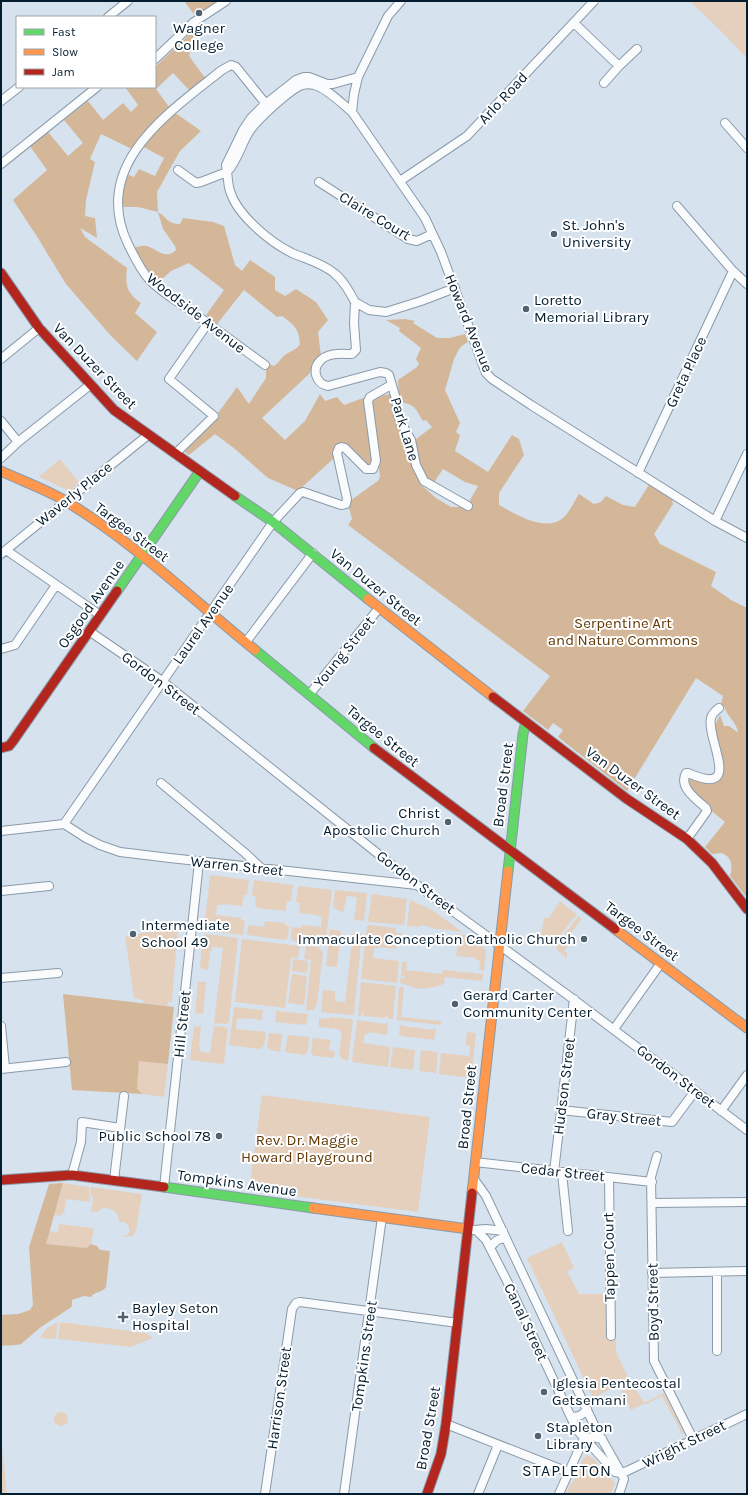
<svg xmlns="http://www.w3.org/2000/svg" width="748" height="1495" font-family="Karla,sans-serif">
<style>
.green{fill:#e5d0be}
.forest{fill:#d4b799}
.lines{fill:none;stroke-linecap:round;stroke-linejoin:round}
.street-casing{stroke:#8a9aa9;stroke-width:10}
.fast-casing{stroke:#8a9aa9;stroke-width:11}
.slow-casing{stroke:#8a9aa9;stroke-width:11}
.jam-casing{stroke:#8a9aa9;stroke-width:11}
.street{stroke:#f9fbfc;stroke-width:8}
.fast{stroke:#63d668;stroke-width:9}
.slow{stroke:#ff974d;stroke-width:9}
.jam{stroke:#b3261e;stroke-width:9}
.poi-dot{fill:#4e6272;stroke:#fff;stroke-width:1.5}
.labels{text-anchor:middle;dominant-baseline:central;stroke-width:4;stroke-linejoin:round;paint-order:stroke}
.poi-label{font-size:15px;fill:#041d2f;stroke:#fff;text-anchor:start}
.street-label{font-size:15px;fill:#041d2f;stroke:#fff}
.park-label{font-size:15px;fill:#633804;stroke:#fff}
.neighbourhood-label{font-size:16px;letter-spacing:1px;fill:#041d2f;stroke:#fff}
</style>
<rect width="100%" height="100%" fill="#d6e2ee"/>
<path class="green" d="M690,1H747V59L727,37Z
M60,459L79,482L70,491L39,477Z
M211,875L249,880L247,895H244L242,906L223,904L222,905H217L216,915L241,918V920L245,921L243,935L207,931L204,929L210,877Z
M254,880L293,885L291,901H287L286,911L257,908L255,905L256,896H252Z
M299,886L332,890L325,945L293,941L291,938L292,927L301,928L302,925L321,927L322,917L317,916V915L299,913L300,903L296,902L298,887Z
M335,890L366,893L367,895L364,921L354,920L357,897L347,896L343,912L333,908Z
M372,894L407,899L404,925L369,922L368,920Z
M410,900L434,911L462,932L431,928V927L420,925V927L407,926Z
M560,901L577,915L574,918H572L573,919L553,945L547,941L546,943L540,940L544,918H549Z
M578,916L582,919L568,937L569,939L567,943L569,945L564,951L567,953V958L557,950L556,945L575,920H577L576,919Z
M265,921L285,923V925L289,926L288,937L286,940L247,935L248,925L264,927Z
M369,925L396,928V933H402L401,940H398L396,949L379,947L378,948H374L373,958L399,961L397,983L361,979L367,926Z
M178,927L172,1000L170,1002H168L167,1006L143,1003V1000L134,998L125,936Z
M330,929L341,931L337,967L326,966Z
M353,932L362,934L354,1014L352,1015L321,1012L323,990L335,991V1001L345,1002Z
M206,934L238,938L229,1022L226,1024L214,1023L223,948L212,947V951H210L208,970L200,968L203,937Z
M455,934L466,935L486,950L484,971L479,970L480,960H476V958L456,956L458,946L454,945Z
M242,939L300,946L298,958H291L285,1008L235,1002Z
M306,946L318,947L323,952L317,1004L314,1010H306L311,960L304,959Z
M293,959L308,961L307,973L292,971Z
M402,962H407L406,970L442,974L443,970L483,974L482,981L445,977L444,984C434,987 425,990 415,988C409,986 406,984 400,983L401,977L405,978V976H401Z
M292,974L307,976L304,1005L288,1003Z
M198,982H206L203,1014L195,1013Z
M361,982L396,986L393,1019H388V1017L385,1016V1018L363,1016L364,1014L362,1013L361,1016H358Z
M399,987H404L401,1017L441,1021V1025L397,1020Z
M234,1007L263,1010L262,1020L243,1018L242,1019H237L236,1029L266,1032L264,1046L260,1049L229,1045Z
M276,1011L308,1014L306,1025L275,1022Z
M330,1017L351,1019L353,1021L348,1061L342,1059L339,1054L342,1031L338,1030V1029L319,1027V1018L329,1019Z
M358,1020L385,1024L386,1023H388L387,1035L369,1032L368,1034H365L363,1043L390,1047L388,1067L352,1062L357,1022Z
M400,1025L403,1026L433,1030V1028L436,1029L434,1040L401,1036L399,1034Z
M194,1026L201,1027L199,1046H200V1051L210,1053L214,1026L225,1027L228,1029L224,1063L221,1064L190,1060Z
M467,1032L476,1033L471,1078L439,1074L441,1053L469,1056L470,1046L466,1045Z
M269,1033L282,1034L280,1052L270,1050L267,1047Z
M288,1035L309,1037L308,1052L304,1055L285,1052Z
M313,1038L331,1040L329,1050L335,1052L334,1058L314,1056L311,1053Z
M393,1047L415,1050L413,1070L390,1067Z
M421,1050L438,1052L436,1073L419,1071Z
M139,1060L168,1064L164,1097L143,1094L137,1089Z
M262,1095L430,1117L418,1212L249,1190Z
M63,1183L89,1187C88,1192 91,1197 90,1202L66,1199L64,1213H62L61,1216L54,1215Z
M91,1187L142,1194L136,1231L133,1236L123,1237L129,1233V1227L125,1222H119C118,1213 114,1208 105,1208L104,1207L97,1212L91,1211L93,1199L90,1192Z
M59,1224L92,1228L94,1230L91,1244L87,1248L45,1244L49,1231L58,1232Z
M562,1242L574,1268L567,1271L579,1294H606V1337L616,1338V1352L628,1377L644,1403L664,1393L684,1433L682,1434L662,1396L647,1404H643L631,1410L619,1385L593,1398L527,1258Z
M58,1322L56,1339L40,1338L47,1328Z
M60,1322L146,1333L153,1338L131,1347L58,1339Z
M54 1419a7 7 0 1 1 14 0a7 7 0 1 1-14 0Z
M1,1439L7,1494H1Z
M586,1455L593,1458L615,1483L611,1494H566L570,1484L573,1482L584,1457L585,1458Z"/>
<path class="forest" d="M184,1H221L197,18Z
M195,29L189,56L206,79L191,92L173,73L156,89L170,108L145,133L132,149L101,134L90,159L95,162L86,200L85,216L95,218L97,238L80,228L85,237L127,268C125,286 127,293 141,303L135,313L157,332L137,361L111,336L66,284L36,235L13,200L47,170L30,146L48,132L68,156L83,143L64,120L88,101L103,120L123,103L131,112L138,105L125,87H155V67Z
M174,112L201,131L180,151L157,192L158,212C167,217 167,224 180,224L183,218L213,222L224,226L235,265L242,271L250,260L275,277V290L285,296L296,289L316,302L328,320L318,332L321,356L309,374L262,418L285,440L305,421L320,394L325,401L337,397L344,405L366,397L373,456L370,465L368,466L344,445L334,458L298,491L268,478L235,449L215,434L189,455L185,452V450L218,418L219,415L218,413L237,387L249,404L266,378V369L269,364L274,366C279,363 280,359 284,356C289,351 296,351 300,344C299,328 294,325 282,316L277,317L244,290L217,324L206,315L224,290L189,263L171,271L159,282L151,277L133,248C137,247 143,245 146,246C157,248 164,261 176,250L175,246L163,229L158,212L138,207H122L121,197L126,174L134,177L139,169L155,176L164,158L142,146Z
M406,319L415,321L413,323L437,338H450L465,334L468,342L463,345L459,349L454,359L445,390L460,423L456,432L460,435L455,451L488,472L512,435L519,439L524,455L499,493V505C515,514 546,533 563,518C569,513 575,500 579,494L594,504L601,502L606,496L623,505L635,507L650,483L672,499L673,504L654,534L660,544L716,572L711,586L731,600L747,608V898L730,876C733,866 732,856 721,853L712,854L705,847L725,822C714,812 689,796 688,781L692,778L704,782H715C718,776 723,771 723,764C723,759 720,754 719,749C715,738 713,725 720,715L724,726H729L737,732L738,731C735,721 727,716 724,706L721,704L723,696L696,678L627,791L558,737L563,730L553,723L548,730L523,711L550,676L348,525L352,519L349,508L350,501L379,480L380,476L378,461L371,403C375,398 386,393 392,395L409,440L414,465L420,484L436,498L451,507H466L478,486L465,482L443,469L433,484C420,473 418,456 415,440L432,427L426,420L423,421C415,408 415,404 399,402L398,380L417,367L419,364L416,359L421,348L399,331L400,328L386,320Z
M63,994L174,1007L168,1064L139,1061L137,1089L143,1094L72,1090Z
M63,1183L46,1244L87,1248L91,1244L97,1246L100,1250L110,1251L106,1287C102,1293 95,1291 91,1297L84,1296L72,1300V1306L70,1308L41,1327L21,1344C15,1346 7,1345 1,1346V1315L18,1314L30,1310L33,1305L29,1247L49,1184Z"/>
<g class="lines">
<g class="street-casing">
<path id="street" d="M401,1L388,16L358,77L354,94L352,112L425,218L441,252L486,373L492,379L531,405L715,521L747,538
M108,17L128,1
M574,23L619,66L637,49
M155,59L194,22L226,1
M604,83L619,66
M1,101L19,87
M352,112C342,104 327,88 314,85C311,84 306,84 302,85C289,90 257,120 249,132C241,145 237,162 227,172C228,178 228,185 230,191C237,215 270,242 292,253C306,259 322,263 334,273C343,280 349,291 355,302
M725,123L747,148
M1,164L97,87
M178,170L196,183L201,182L227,172L226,165L243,130L251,118L263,106L296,80L304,77H309L327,84H333L358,77
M400,181L467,136L594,1
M319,182L408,239L417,241L432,234
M677,206L733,271L747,284
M355,302L354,323L356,350L352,354C342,354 329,352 321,360C311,369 316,384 328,386L380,372L386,373L389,375L396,399L398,415L401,423L411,440L416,465L424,481L468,506
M355,302L369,310L386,312L421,301L455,288
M1,359L39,328
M265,365C239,346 213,327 187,308C174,299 158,290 148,278C140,269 134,256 128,244C90,165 168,113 222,70L231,65L236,67L270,109
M1,421L18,442
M175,454L214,416L169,379L208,323
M1,458L18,442L90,385
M638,473L733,271
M715,521L747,454
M6,550L100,615
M1,554L148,435
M89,631L162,681L417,885L569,996L747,1130
M246,642L313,553
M1,649L15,645L56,585
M309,695L379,608
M161,783L245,853L261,868
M64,824L273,522L300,493L303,492L341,505L346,504L347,499L337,453L339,448L342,447L345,448L366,469H373L376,461L368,401L370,397L391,385
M64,824L86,838L100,845L120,852L170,858L417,885
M1,831L64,824
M687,839L707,811L706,808C697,800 678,787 686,773H688C745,798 706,740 711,718C712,714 715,711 719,708
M1,891L49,886
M1,978L58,973
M1,1026L5,1068
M614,1029L661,963
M1,1069L66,1062
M561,1110L672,1122L695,1091
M721,1111L747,1075
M657,1156L651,1177L654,1361L693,1439
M475,1162L652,1182
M554,1172L574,999
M562,1173L568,1231
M72,1175L81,1142L82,1122L120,1128
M609,1177L611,1336
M474,1179L486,1196L595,1427L621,1473L624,1479L619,1494
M114,1180L124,1096
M164,1187L199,862
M652,1203L747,1202
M474,1230L486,1229L503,1231
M477,1231L486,1240L507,1281L577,1430L615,1472L621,1473L627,1471L747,1414
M490,1248C495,1241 498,1238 506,1239
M717,1272V1351
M652,1273L747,1271
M571,1416C577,1418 583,1415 587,1409
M446,1424L568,1472
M265,1494L292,1309L296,1303L300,1302L458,1323
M344,1494L382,1217
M478,1494L498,1445
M559,1494L584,1438L593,1437L602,1439"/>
</g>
<g class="fast-casing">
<path id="fast" d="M235,496L273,522L368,599
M117,591L200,471
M255,650L374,748
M508,871L523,734L526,722
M164,1187L313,1208"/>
</g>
<g class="slow-casing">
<path id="slow" d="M1,471C22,481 48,490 67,502C135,543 193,600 255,650
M368,599L493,697
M615,929L747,1028
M472,1193L508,871
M313,1208L468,1229"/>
</g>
<g class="jam-casing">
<path id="jam" d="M1,273L39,328L114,410L235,496
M493,697L627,799L687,839L712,863L747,909
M1,748L9,746L13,741L117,591
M374,748L615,929
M1,1180L72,1175L164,1187
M427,1494L441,1454L446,1424L472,1193"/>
</g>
<use href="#street" class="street"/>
<use href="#fast" class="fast"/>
<use href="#slow" class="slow"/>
<use href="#jam" class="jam"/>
</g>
<g class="poi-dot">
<circle cx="199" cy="13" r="4"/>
<circle cx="554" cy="234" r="4"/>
<circle cx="526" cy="309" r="4"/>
<circle cx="448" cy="822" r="4"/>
<circle cx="133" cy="934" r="4"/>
<circle cx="584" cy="939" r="4"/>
<circle cx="455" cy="1004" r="4"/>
<circle cx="219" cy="1136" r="4"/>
<path d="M121 1311h4v4h4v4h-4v4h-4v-4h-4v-4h4z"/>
<circle cx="544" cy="1392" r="4"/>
<circle cx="538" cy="1436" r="4"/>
</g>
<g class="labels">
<g class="poi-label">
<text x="199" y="28" text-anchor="middle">Wagner<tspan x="199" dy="17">College</tspan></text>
<text x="562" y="225">St. John's<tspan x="562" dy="17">University</tspan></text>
<text x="534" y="300">Loretto<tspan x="534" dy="17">Memorial Library</tspan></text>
<text x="440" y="813" text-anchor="end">Christ<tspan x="440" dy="17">Apostolic Church</tspan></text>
<text x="141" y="925">Intermediate<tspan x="141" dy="17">School 49</tspan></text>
<text x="576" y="939" text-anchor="end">Immaculate Conception Catholic Church</text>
<text x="463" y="995">Gerard Carter<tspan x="463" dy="17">Community Center</tspan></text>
<text x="211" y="1136" text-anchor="end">Public School 78</text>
<text x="132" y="1308">Bayley Seton<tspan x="132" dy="17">Hospital</tspan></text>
<text x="552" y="1383">Iglesia Pentecostal<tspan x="552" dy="17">Getsemani</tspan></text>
<text x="546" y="1427">Stapleton<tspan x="546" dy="17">Library</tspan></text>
</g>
<g class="street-label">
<text transform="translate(503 98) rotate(-47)">Arlo Road</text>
<text transform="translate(375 216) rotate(31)">Claire Court</text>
<text transform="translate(196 313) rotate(38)">Woodside Avenue</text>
<text transform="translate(469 323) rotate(68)">Howard Avenue</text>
<text transform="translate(95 366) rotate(46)">Van Duzer Street</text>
<text transform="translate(686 372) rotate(-65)">Greta Place</text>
<text transform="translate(405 429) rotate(73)">Park Lane</text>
<text transform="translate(74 494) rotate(-39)">Waverly Place</text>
<text transform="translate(132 532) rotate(37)">Targee Street</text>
<text transform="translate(376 587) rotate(39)">Van Duzer Street</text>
<text transform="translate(91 604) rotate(-55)">Osgood Avenue</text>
<text transform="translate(203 624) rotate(-55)">Laurel Avenue</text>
<text transform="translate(344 652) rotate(-51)">Young Street</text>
<text transform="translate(161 683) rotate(37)">Gordon Street</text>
<text transform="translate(383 736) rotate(39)">Targee Street</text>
<text transform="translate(633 783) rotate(36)">Van Duzer Street</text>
<text transform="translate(503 785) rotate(-83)">Broad Street</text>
<text transform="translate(237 866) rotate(6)">Warren Street</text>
<text transform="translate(416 882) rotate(37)">Gordon Street</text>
<text transform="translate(642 931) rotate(37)">Targee Street</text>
<text transform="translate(182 1024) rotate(-84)">Hill Street</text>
<text transform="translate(676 1076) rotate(37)">Gordon Street</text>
<text transform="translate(564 1086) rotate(-83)">Hudson Street</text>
<text transform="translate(467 1107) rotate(-84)">Broad Street</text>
<text transform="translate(624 1117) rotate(6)">Gray Street</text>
<text transform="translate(563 1172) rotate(6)">Cedar Street</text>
<text transform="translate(237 1183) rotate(8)">Tompkins Avenue</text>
<text transform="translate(609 1257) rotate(-91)">Tappen Court</text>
<text transform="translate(653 1302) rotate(-91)">Boyd Street</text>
<text transform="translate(526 1322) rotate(65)">Canal Street</text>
<text transform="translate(364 1356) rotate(-82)">Tompkins Street</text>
<text transform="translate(279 1398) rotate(-82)">Harrison Street</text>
<text transform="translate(428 1428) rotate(-80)">Broad Street</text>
<text transform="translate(684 1444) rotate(-26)">Wright Street</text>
</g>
<g class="park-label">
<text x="623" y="623">Serpentine Art<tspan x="623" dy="17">and Nature Commons</tspan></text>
<text x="307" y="1140">Rev. Dr. Maggie<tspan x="307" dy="17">Howard Playground</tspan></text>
</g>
<g class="neighbourhood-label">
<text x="567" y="1470">STAPLETON</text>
</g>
</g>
<rect width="748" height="1495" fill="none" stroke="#041d2f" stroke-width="4"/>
<rect x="16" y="16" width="140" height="72" fill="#ffffff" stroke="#9ba5ac"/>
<rect x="24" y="29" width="20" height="6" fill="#63d668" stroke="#9ba5ac"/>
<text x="52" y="36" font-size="12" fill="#041d2f">Fast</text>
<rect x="24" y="49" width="20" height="6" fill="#ff974d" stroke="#9ba5ac"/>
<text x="52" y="56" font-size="12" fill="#041d2f">Slow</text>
<rect x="24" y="69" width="20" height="6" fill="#b3261e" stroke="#9ba5ac"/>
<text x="52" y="76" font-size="12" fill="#041d2f">Jam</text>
</svg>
